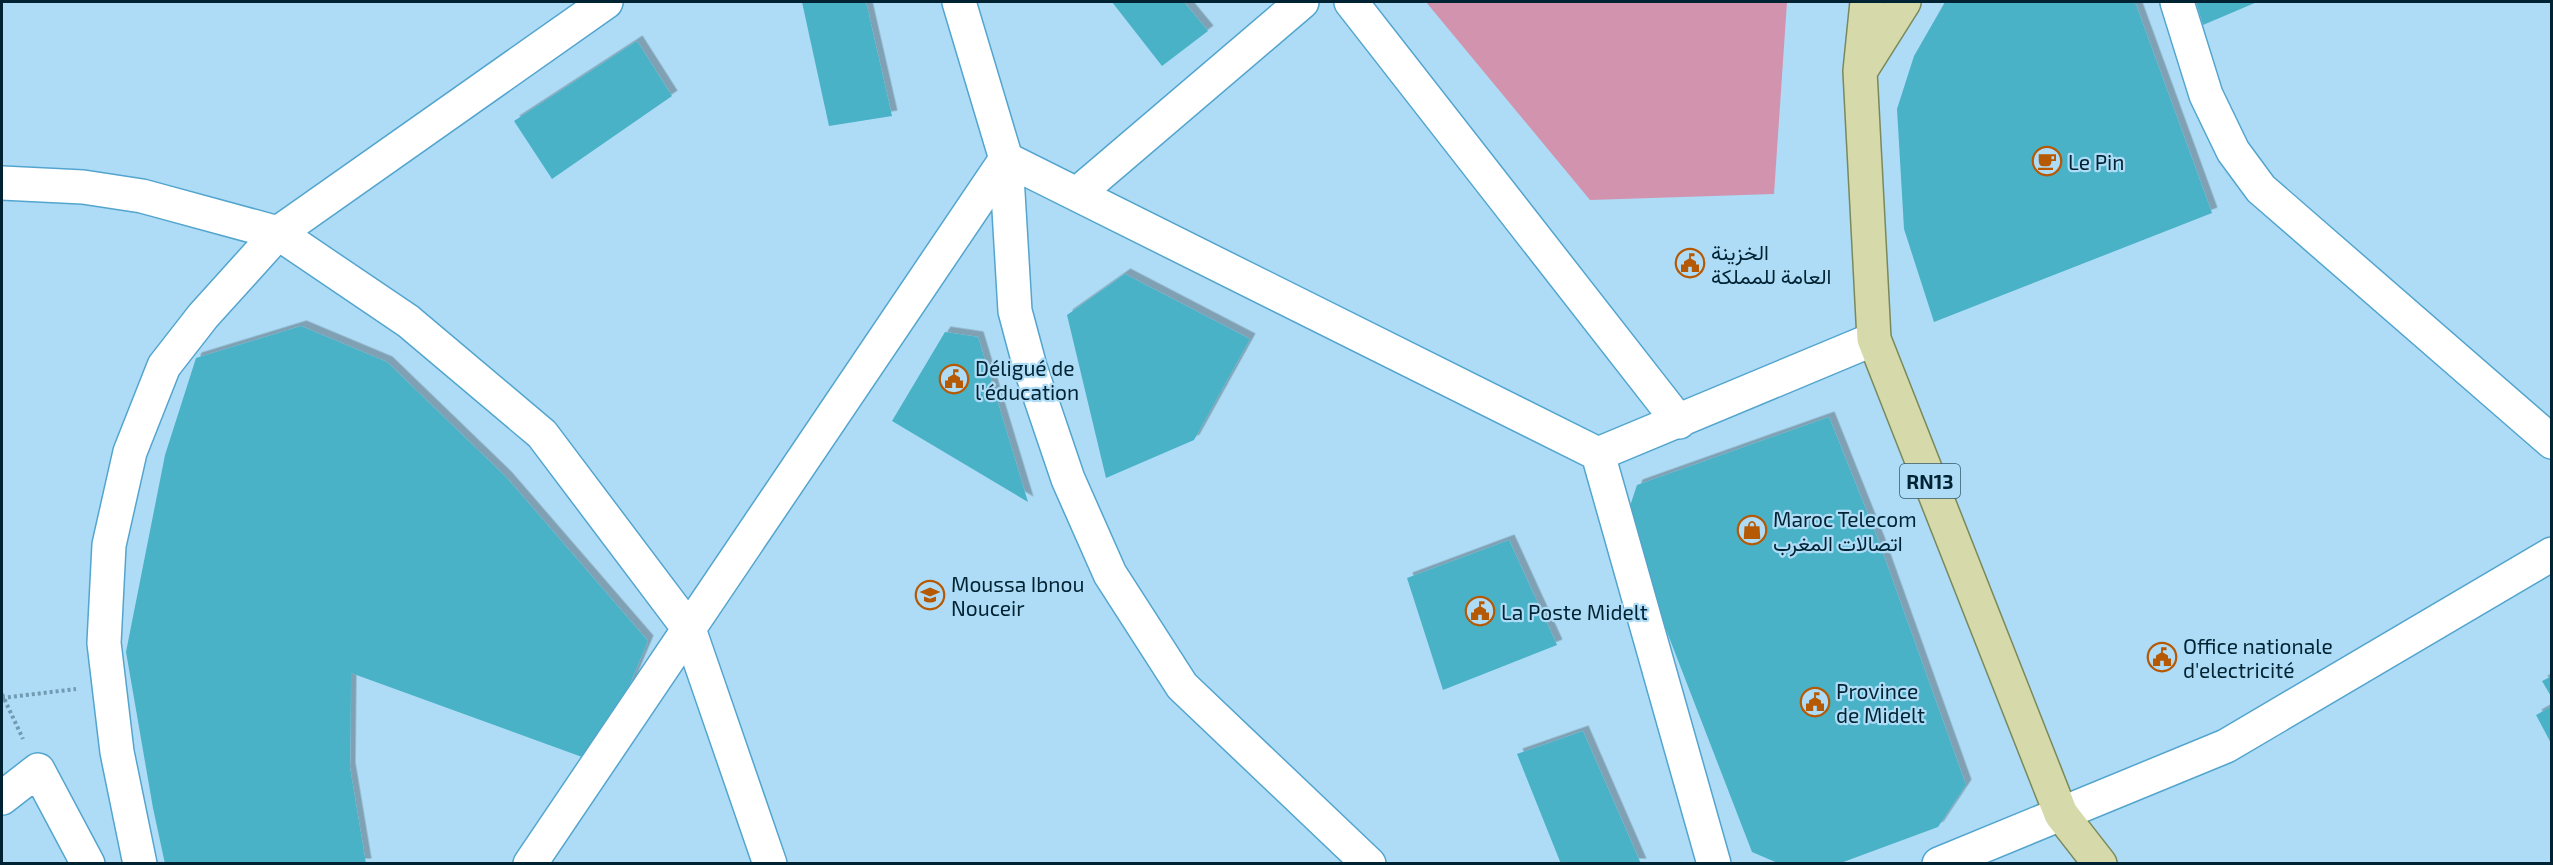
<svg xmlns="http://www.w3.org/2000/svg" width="2553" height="865" font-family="'Exo 2',Vazirmatn,sans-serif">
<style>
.green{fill:#d293ae}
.building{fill:#49b2c6;filter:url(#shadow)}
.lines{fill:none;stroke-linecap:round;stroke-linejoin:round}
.street-casing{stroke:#53a5ce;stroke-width:36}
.primary-casing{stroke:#79895b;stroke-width:36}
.path{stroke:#719bb2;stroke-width:4;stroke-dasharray:3 3;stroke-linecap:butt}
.street{stroke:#fff;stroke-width:33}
.primary{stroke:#d6d9a9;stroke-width:33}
.labels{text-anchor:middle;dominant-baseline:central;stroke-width:4.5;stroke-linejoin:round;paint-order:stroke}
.shield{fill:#aedcf6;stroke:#345a6e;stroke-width:1.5}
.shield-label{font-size:20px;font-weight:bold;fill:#002333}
.poi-label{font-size:21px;fill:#002333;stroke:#aedcf6;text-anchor:start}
</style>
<defs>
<filter id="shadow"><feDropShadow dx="5.5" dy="-5.5" stdDeviation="0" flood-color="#0004"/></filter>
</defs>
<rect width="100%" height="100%" fill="#aedcf6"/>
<path class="green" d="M1426,2H1787L1774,194L1590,200Z"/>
<path class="building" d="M802,2H866L892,116L829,126Z
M1112,2H1184L1208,31L1162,66Z
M1945,2H2135L2212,213L1934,322L1904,229L1897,109L1914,56Z
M2196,2H2257L2203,25Z
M637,41L672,96L552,179L514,121Z
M1125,274L1250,339L1194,440L1106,478L1067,315Z
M301,326L387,362L506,477L648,641L617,714L582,757L351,673L350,768L366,864H165L153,808L126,652L165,455L196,358Z
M945,332L978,337L1028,502L892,421Z
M1829,417L1879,542L1966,785L1938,827L1838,864H1780L1752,852L1662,619L1626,518L1637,485Z
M1509,540L1557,645L1443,690L1407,578Z
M2552,676V698L2542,681Z
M2552,706V745L2536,715Z
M1583,731L1641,864H1561L1517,754Z"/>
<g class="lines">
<g class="street-casing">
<path id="street" d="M959,2L1006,159L1015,311L1030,367L1068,479L1110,574L1182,686L1369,864
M1351,2L1679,422
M2177,2L2206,95L2233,151L2261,189L2552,442
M2,183L83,187L142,196L278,233L408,321L542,434L689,629L770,864
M1077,194L1302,2
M1598,454L1874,339
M2,798L38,770L88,864
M140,864L117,752L104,643L109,545L130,452L164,366L203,316L278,233L606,2
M530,864L1006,159L1598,454L1714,864
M1939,864L2226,746L2552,554"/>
</g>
<g class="primary-casing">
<path id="primary" d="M1867,2L1860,71L1874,339L2061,814L2100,864
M1863,67L1904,2"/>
</g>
<path class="path" d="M2,694L23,739
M2,698L76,689"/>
<use href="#street" class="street"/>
<use href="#primary" class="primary"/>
</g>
<defs>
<g id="cafe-ring" transform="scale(1.5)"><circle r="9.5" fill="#aedcf6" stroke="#b65905" stroke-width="1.5"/><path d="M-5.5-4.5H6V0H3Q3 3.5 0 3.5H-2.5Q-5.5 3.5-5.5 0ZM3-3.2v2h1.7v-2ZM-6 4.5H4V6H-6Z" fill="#b65905"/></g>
<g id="civic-ring" transform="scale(1.5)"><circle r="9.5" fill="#aedcf6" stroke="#b65905" stroke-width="1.5"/><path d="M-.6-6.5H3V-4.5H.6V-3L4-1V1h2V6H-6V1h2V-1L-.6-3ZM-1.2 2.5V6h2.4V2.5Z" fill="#b65905"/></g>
<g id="shop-ring" transform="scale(1.5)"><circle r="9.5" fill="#aedcf6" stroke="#b65905" stroke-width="1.5"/><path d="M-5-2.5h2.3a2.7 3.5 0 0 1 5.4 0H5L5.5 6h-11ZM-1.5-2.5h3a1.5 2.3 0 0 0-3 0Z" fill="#b65905"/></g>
<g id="school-ring" transform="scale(1.5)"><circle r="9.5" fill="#aedcf6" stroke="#b65905" stroke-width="1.5"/><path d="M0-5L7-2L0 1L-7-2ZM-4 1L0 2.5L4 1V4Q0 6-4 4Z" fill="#b65905"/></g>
</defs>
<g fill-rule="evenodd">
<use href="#cafe-ring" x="2047" y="161"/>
<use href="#civic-ring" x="1690" y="263"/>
<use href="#civic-ring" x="954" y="379"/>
<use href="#shop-ring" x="1752" y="530"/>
<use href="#school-ring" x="930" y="595"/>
<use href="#civic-ring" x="1480" y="611"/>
<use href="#civic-ring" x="2162" y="657"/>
<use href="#civic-ring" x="1815" y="702"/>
</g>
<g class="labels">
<rect class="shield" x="1900" y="464" width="60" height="34" rx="4.5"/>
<g class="shield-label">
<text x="1930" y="481">RN13</text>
</g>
<g class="poi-label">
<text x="2068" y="161">Le Pin</text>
<text x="1711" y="251">الخزينة<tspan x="1711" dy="24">العامة للمملكة</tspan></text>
<text x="975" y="367">Déligué de<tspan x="975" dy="24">l'éducation</tspan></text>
<text x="1773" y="518">Maroc Telecom<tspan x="1773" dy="24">اتصالات المغرب</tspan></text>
<text x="951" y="583">Moussa Ibnou<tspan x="951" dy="24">Nouceir</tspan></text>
<text x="1501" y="611">La Poste Midelt</text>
<text x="2183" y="645">Office nationale<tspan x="2183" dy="24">d'electricité</tspan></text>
<text x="1836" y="690">Province<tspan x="1836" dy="24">de Midelt</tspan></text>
</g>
</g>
<rect width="2553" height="865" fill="none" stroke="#002333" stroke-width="6"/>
</svg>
